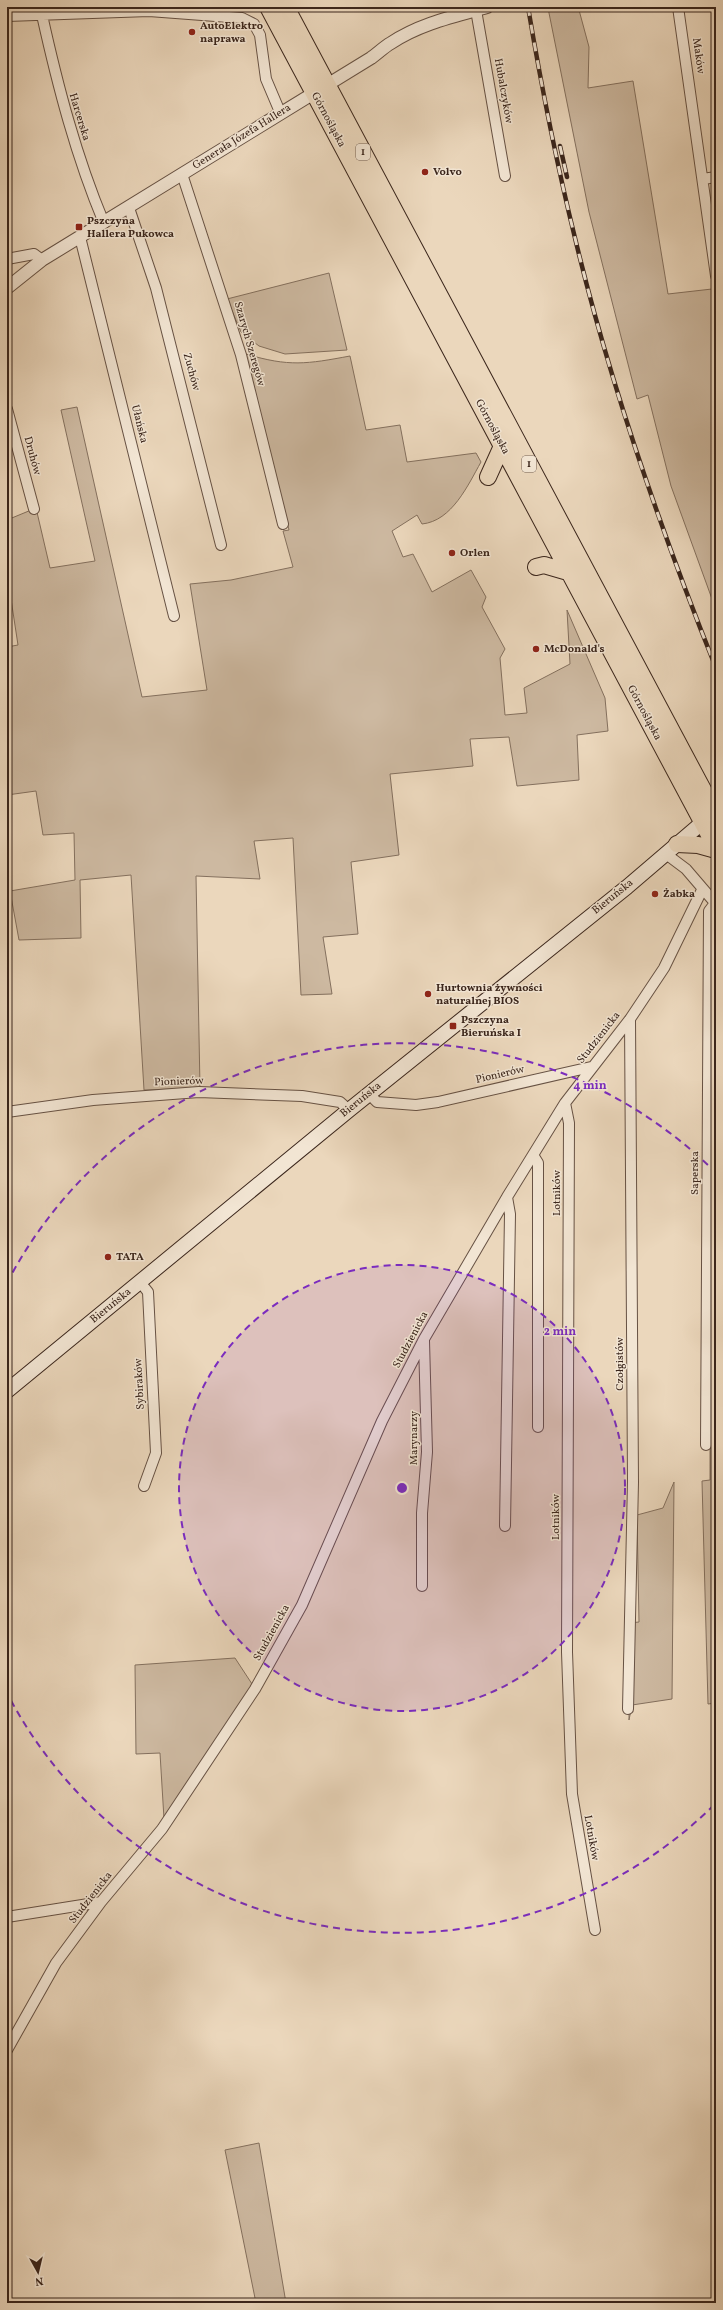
<svg xmlns="http://www.w3.org/2000/svg" width="723" height="2310" font-family="Vollkorn,serif">
<style>
.green{fill:#cdb9a1;stroke:#84705e}
.lines{fill:none;stroke-linecap:round;stroke-linejoin:round}
.minor-casing{stroke:#675244;stroke-width:12}
.tertiary-casing{stroke:#675244;stroke-width:14}
.secondary-casing{stroke:#3b261c;stroke-width:16}
.primary-casing{stroke:#3b261c;stroke-width:18}
.minor{stroke:#f2e5d3;stroke-width:10}
.tertiary{stroke:#f2e5d3;stroke-width:12}
.secondary{stroke:#f2e5d3;stroke-width:14}
.primary{stroke:#ebd7bc;stroke-width:16}
.rail-casing{stroke:#3b261c;stroke-width:4.5}
.rail{stroke:#f2e5d3;stroke-width:3;stroke-dasharray:9;stroke-linecap:butt}
.ring{fill:none;stroke:#7b2cbf;stroke-width:2;stroke-dasharray:7 5}
.poi-dot{fill:#8f2418;stroke:#f2e5d3;stroke-width:1.5}
.labels{text-anchor:middle;dominant-baseline:central;stroke-width:3;stroke-linejoin:round;paint-order:stroke}
.shield{fill:#f2e5d3;stroke:#725f53;stroke-width:1}
.shield-label{font-size:10px;font-weight:bold;fill:#3b261c}
.poi-label{font-size:11px;font-weight:bold;fill:#3b261c;stroke:#f2e5d3;text-anchor:start}
.street-label{font-size:11px;fill:#3b261c;stroke:#f2e5d3}
.centre{fill:#7b2cbf;stroke:#f2e5d3;stroke-width:2}
.ring-label{font-size:12px;text-anchor:middle;font-weight:bold;fill:#7b2cbf;stroke:#f2e5d3;stroke-width:3;stroke-linejoin:round;paint-order:stroke}
</style>
<rect width="100%" height="100%" fill="#ebd7bc"/>
<filter id="stains"><feTurbulence type="fractalNoise" baseFrequency=".005" numOctaves="4"/><feColorMatrix values="0 0 0 0 .2 0 0 0 0 .09 0 0 0 0 .02 0 0 0 .5 -.17"/></filter>
<radialGradient id="worn" r=".72"><stop offset=".6" stop-color="#630" stop-opacity="0"/><stop offset="1" stop-color="#630" stop-opacity=".3"/></radialGradient>
<path class="green" d="M550,7H572L579,10L589,47L588,88L633,81L668,294L712,289L716,313V610L671,486L648,395L637,399L589,212L548,8Z
M329,273L347,350L285,354L259,346L241,332L227,299Z
M246,354C289,367 307,364 350,356L366,430L400,425L407,462L476,453L481,462C468,485 452,521 422,524L417,515L392,531L403,557L413,554L432,592L471,570L486,597L482,607L505,649L500,658L505,715L527,713L524,688L570,664L567,610L605,698L608,731L577,735L579,780L517,786L509,737L470,739L473,766L390,774L399,855L351,862L358,934L323,937L332,994L301,995L293,838L254,841L260,879L196,876L200,1088L144,1090L131,875L80,880L81,938L19,940L10,891L75,880L74,833L43,835L36,791L7,795V647L18,645L7,573V520L36,508L50,568L95,561L61,410L77,407L142,697L207,690L190,584L231,580L293,567L283,531L289,530Z
M710,1439H716V1703L708,1704L702,1481L710,1480Z
M674,1482L672,1699L632,1705L629,1720V1623L639,1622L637,1515L663,1508Z
M235,1658L254,1687L164,1819L160,1753L136,1754L135,1665Z
M259,2143L286,2303H256L225,2150Z"/>
<g class="lines">
<g class="minor-casing">
<path id="minor" d="M678,7L716,276
M476,10L505,176
M42,15C58,87 76,156 104,223
M7,16L149,11L242,18L254,24L260,35L266,79L280,112
M182,174L241,355L283,524
M703,179L716,177
M129,208L156,288L221,545
M80,237L174,616
M7,259L34,254L42,260
M7,409L34,509
M666,854L686,869L716,904
M369,1094L377,1102L416,1105L438,1102L591,1067
M565,1103L569,1123L567,1652L572,1794L595,1930
M7,1112L93,1100L199,1092L302,1096L340,1102L349,1110
M533,1155L538,1163V1427
M140,1282L148,1292L156,1453L144,1486
M706,1445L709,911L715,903
M505,1526L510,1214L507,1197
M422,1586V1513L427,1452L424,1341
M628,1709L633,1482L630,1019
M7,1917L101,1902
M7,2050L56,1963L101,1902L162,1829L255,1689L302,1605L382,1421L424,1339L507,1197L565,1103L630,1019L664,968L702,890"/>
</g>
<g class="tertiary-casing">
<path id="tertiary" d="M7,288L42,260L371,58C378,53 384,47 391,43C419,24 455,16 487,7"/>
</g>
<g class="secondary-casing">
<path id="secondary" d="M7,1391L349,1110L627,887L710,816"/>
</g>
<g class="primary-casing">
<path id="primary" d="M268,7L716,848
M286,7L716,814
M488,477L502,446
M536,567L544,565L568,572
M677,844L698,845L716,850"/>
</g>
<use href="#minor" class="minor"/>
<use href="#tertiary" class="tertiary"/>
<use href="#secondary" class="secondary"/>
<use href="#primary" class="primary"/>
<g class="rail-casing">
<path id="rail" d="M528,7C541,84 556,161 575,238C610,384 660,528 716,668
M560,146L567,177"/>
</g>
<use href="#rail" class="rail"/>
</g>
<circle cx="402" cy="1488" r="223" fill="#7b2cbf" fill-opacity=".12"/>
<g class="ring">
<circle cx="402" cy="1488" r="223"/>
<path d="M714 1805A445 445 0 0 1 7 1693M7 1283A445 445 0 0 1 714 1171"/>
</g>
<g class="poi-dot">
<circle cx="192" cy="32" r="4"/>
<circle cx="425" cy="172" r="4"/>
<rect x="75" y="223" width="8" height="8" rx="2"/>
<circle cx="452" cy="553" r="4"/>
<circle cx="536" cy="649" r="4"/>
<circle cx="655" cy="894" r="4"/>
<circle cx="428" cy="994" r="4"/>
<rect x="449" y="1022" width="8" height="8" rx="2"/>
<circle cx="108" cy="1257" r="4"/>
</g>
<g class="labels">
<g class="shield">
<rect x="356" y="144" width="14" height="16" rx="3"/>
<rect x="522" y="456" width="14" height="16" rx="3"/>
</g>
<g class="shield-label">
<text x="363" y="152">1</text>
<text x="529" y="464">1</text>
</g>
<g class="poi-label">
<text x="200" y="26">AutoElektro<tspan x="200" dy="13">naprawa</tspan></text>
<text x="433" y="172">Volvo</text>
<text x="87" y="221">Pszczyna<tspan x="87" dy="13">Hallera Pukowca</tspan></text>
<text x="460" y="553">Orlen</text>
<text x="544" y="649">McDonald's</text>
<text x="663" y="894">Żabka</text>
<text x="436" y="988">Hurtownia żywności<tspan x="436" dy="13">naturalnej BIOS</tspan></text>
<text x="461" y="1020">Pszczyna<tspan x="461" dy="13">Bieruńska I</tspan></text>
<text x="116" y="1257">TATA</text>
</g>
<g class="street-label">
<text transform="translate(698 56) rotate(82)">Maków</text>
<text transform="translate(503 91) rotate(80)">Hubalczyków</text>
<text transform="translate(79 117) rotate(73)">Harcerska</text>
<text transform="translate(328 120) rotate(62)">Górnośląska</text>
<text transform="translate(242 137) rotate(-32)">Generała Józefa Hallera</text>
<text transform="translate(249 344) rotate(74)">Szarych Szeregów</text>
<text transform="translate(191 372) rotate(75)">Zuchów</text>
<text transform="translate(139 424) rotate(76)">Ułańska</text>
<text transform="translate(492 427) rotate(62)">Górnośląska</text>
<text transform="translate(32 456) rotate(75)">Druhów</text>
<text transform="translate(644 713) rotate(62)">Górnośląska</text>
<text transform="translate(613 897) rotate(-39)">Bieruńska</text>
<text transform="translate(599 1038) rotate(-52)">Studzienicka</text>
<text transform="translate(500 1075) rotate(-13)">Pionierów</text>
<text transform="translate(179 1082) rotate(-2)">Pionierów</text>
<text transform="translate(361 1100) rotate(-39)">Bieruńska</text>
<text transform="translate(695 1173) rotate(-90)">Saperska</text>
<text transform="translate(557 1193) rotate(-90)">Lotników</text>
<text transform="translate(111 1306) rotate(-39)">Bieruńska</text>
<text transform="translate(411 1340) rotate(-62)">Studzienicka</text>
<text transform="translate(620 1364) rotate(-90)">Czołgistów</text>
<text transform="translate(140 1384) rotate(-93)">Sybiraków</text>
<text transform="translate(414 1438) rotate(-90)">Marynarzy</text>
<text transform="translate(556 1517) rotate(-90)">Lotników</text>
<text transform="translate(272 1633) rotate(-61)">Studzienicka</text>
<text transform="translate(591 1838) rotate(80)">Lotników</text>
<text transform="translate(91 1898) rotate(-52)">Studzienicka</text>
</g>
</g>
<circle cx="402" cy="1488" r="6" class="centre"/>
<g class="ring-label">
<text x="590" y="1089">4 min</text>
<text x="560" y="1335">2 min</text>
</g>
<rect width="723" height="2310" fill="none" stroke="#ebd7bc" stroke-width="24"/>
<rect x="8" y="8" width="707" height="2294" fill="none" stroke="#3b261c" stroke-width="2"/>
<rect x="12" y="12" width="699" height="2286" fill="none" stroke="#3b261c"/>
<g transform="translate(38 2272) rotate(172)" stroke="#f2e5d3" stroke-width="3" paint-order="stroke">
<path d="M0-3L7 15L0 10L-7 15Z" fill="#3b261c"/>
<text y="-6" font-size="11" font-weight="bold" text-anchor="middle" fill="#3b261c">N</text>
</g>
<rect width="100%" height="100%" filter="url(#stains)"/>
<rect width="100%" height="100%" fill="url(#worn)"/>
</svg>
